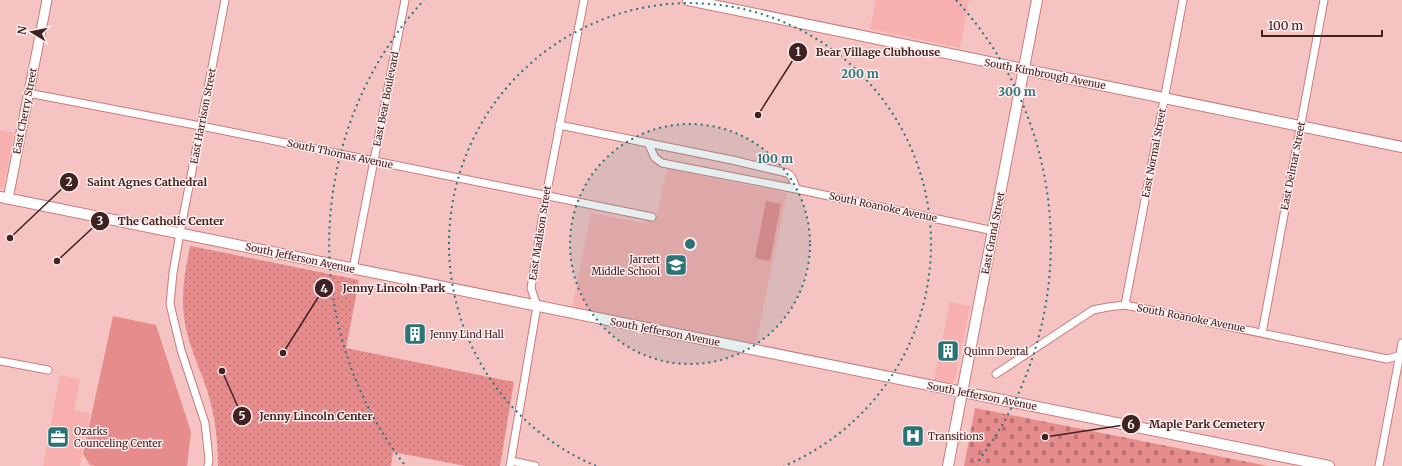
<svg xmlns="http://www.w3.org/2000/svg" width="1402" height="466" font-family="Merriweather,serif">
<style>
.built{fill:#f8b0af}
.grass{fill:#e78c8c}
.cemetery{fill:url(#cemetery-stones)}
.park{fill:url(#park-dots)}
.lines{fill:none;stroke-linecap:round;stroke-linejoin:round}
.minor-casing{stroke:#c97c7c;stroke-width:9}
.tertiary-casing{stroke:#c97c7c;stroke-width:11}
.secondary-casing{stroke:#c97c7c;stroke-width:12}
.minor{stroke:#fff;stroke-width:7}
.tertiary{stroke:#fff;stroke-width:9}
.secondary{stroke:#fff;stroke-width:10}
.ring{fill:none;stroke:#2a7478;stroke-width:2;stroke-dasharray:2 4}
.labels{text-anchor:middle;dominant-baseline:central;stroke-width:3;stroke-linejoin:round;paint-order:stroke}
.street-label{font-size:10px;fill:#412222;stroke:#ffeded}
.poi-label{font-size:10px;fill:#412222;stroke:#ffeded;text-anchor:start}
.centre{fill:#2a7478;stroke:#ffeded;stroke-width:2}
.ring-label{font-size:12px;text-anchor:middle;font-weight:bold;fill:#2a7478;stroke:#ffeded;stroke-width:3;stroke-linejoin:round;paint-order:stroke}
.leader{fill:none;stroke:#412222;stroke-width:1.5}
.callout-dot{fill:#412222;stroke:#ffeded;stroke-width:1.5}
.mark-label{font-size:12px;text-anchor:middle;font-weight:bold;fill:#fff}
.callout-label{font-size:11px;text-anchor:middle;font-weight:bold;fill:#412222;stroke:#ffeded;stroke-width:3;stroke-linejoin:round;paint-order:stroke}
</style>
<defs>
<pattern id="cemetery-stones" width="16" height="16" patternUnits="userSpaceOnUse"><rect width="16" height="16" fill="#e78c8c"/><path d="M2 7V4a2 2 0 0 1 4 0v3zM10 15v-3a2 2 0 0 1 4 0v3z" fill="#bd7272"/></pattern>
<pattern id="park-dots" width="8" height="8" patternUnits="userSpaceOnUse"><rect width="8" height="8" fill="#e78c8c"/><path d="M2 2h.1M6 6h.1" fill="none" stroke="#bd7272" stroke-width="1.8" stroke-linecap="round"/></pattern>
</defs>
<rect width="100%" height="100%" fill="#f5c3c2"/>
<path class="built" d="M876,0H969L960,48L870,29Z
M0,130L14,133L4,185L3,188L0,189Z
M667,169L787,193L756,344L572,307L591,213L642,223L656,217Z
M950,302L970,306L955,380L953,383H950L934,380Z
M60,375L80,379L74,410L90,413L80,466H43Z"/>
<path class="grass" d="M766,201L781,204L770,261L755,258Z
M113,316L156,325L191,432L187,466H95L90,465L83,454Z"/>
<path class="cemetery" d="M975,408L1268,466H964Z"/>
<path class="park" d="M191,246L359,280L346,348L514,382L500,466H465L393,452L391,466H218C218,440 215,415 207,390C199,366 187,342 184,317C181,293 185,270 190,247Z"/>
<g class="lines">
<g class="minor-casing">
<path id="minor" d="M28,93L211,128L652,217
M559,125L732,160L787,173C793,176 794,183 796,189
M648,143L655,158L662,163L796,189L994,231
M353,269L405,0
M1125,305L1183,0
M1262,333L1324,0
M0,361L48,370
M996,374L1093,310L1108,307L1125,305L1387,359L1402,355
M511,461L535,466
M208,466L209,459L205,423L181,350L170,304L173,273L180,233L225,0
M510,466L537,306L531,288L546,196L584,0
M1379,466L1402,343"/>
</g>
<g class="tertiary-casing">
<path id="tertiary" d="M8,199L47,0"/>
</g>
<g class="secondary-casing">
<path id="secondary" d="M688,0L1402,147
M0,197L1329,466
M948,466L1037,0"/>
</g>
<use href="#minor" class="minor"/>
<use href="#tertiary" class="tertiary"/>
<use href="#secondary" class="secondary"/>
</g>
<circle cx="690" cy="244" r="120" fill="#2a7478" fill-opacity=".12"/>
<g class="ring">
<circle cx="690" cy="244" r="120"/>
<path d="M596 466A241 241 0 1 1 784 466"/>
<path d="M404 464A361 361 0 0 1 424 0M956 0A361 361 0 0 1 976 464"/>
</g>
<defs>
<g id="school-square" transform="scale(1.15)"><rect x="-9" y="-9" width="18" height="18" rx="4" fill="#2a7478" stroke="#ffeded"/><path d="M0-5L7-2L0 1L-7-2ZM-4 1L0 2.5L4 1V4Q0 6-4 4Z" fill="#fff"/></g>
<g id="building-square" transform="scale(1.15)"><rect x="-9" y="-9" width="18" height="18" rx="4" fill="#2a7478" stroke="#ffeded"/><path d="M-4-6H4V6H1V3H-1V6H-4ZM-2.5-4.3h1.7v1.8h-1.7ZM.8-4.3h1.7v1.8H.8ZM-2.5-1h1.7V.8h-1.7ZM.8-1h1.7V.8H.8Z" fill="#fff"/></g>
<g id="hospital-square" transform="scale(1.15)"><rect x="-9" y="-9" width="18" height="18" rx="4" fill="#2a7478" stroke="#ffeded"/><path d="M-5-5h3v3.5h4V-5h3V5h-3V1.5h-4V5h-3Z" fill="#fff"/></g>
<g id="office-square" transform="scale(1.15)"><rect x="-9" y="-9" width="18" height="18" rx="4" fill="#2a7478" stroke="#ffeded"/><path d="M-6-3h4V-5.5h4V-3h4V5H-6ZM-1-4.5V-3h2v-1.5ZM-6 0V1H6V0Z" fill="#fff"/></g>
</defs>
<g fill-rule="evenodd">
<use href="#school-square" x="676" y="265"/>
<use href="#building-square" x="415" y="334"/>
<use href="#building-square" x="948" y="351"/>
<use href="#hospital-square" x="913" y="436"/>
<use href="#office-square" x="58" y="437"/>
</g>
<g class="labels">
<g class="street-label">
<text transform="translate(1045 74) rotate(11)">South Kimbrough Avenue</text>
<text transform="translate(386 99) rotate(-79)">East Bear Boulevard</text>
<text transform="translate(25 111) rotate(-79)">East Cherry Street</text>
<text transform="translate(203 116) rotate(-79)">East Harrison Street</text>
<text transform="translate(1154 153) rotate(-79)">East Normal Street</text>
<text transform="translate(340 154) rotate(12)">South Thomas Avenue</text>
<text transform="translate(1293 166) rotate(-79)">East Delmar Street</text>
<text transform="translate(883 207) rotate(12)">South Roanoke Avenue</text>
<text transform="translate(540 233) rotate(-81)">East Madison Street</text>
<text transform="translate(993 233) rotate(-79)">East Grand Street</text>
<text transform="translate(300 258) rotate(12)">South Jefferson Avenue</text>
<text transform="translate(1191 318) rotate(11)">South Roanoke Avenue</text>
<text transform="translate(665 332) rotate(11)">South Jefferson Avenue</text>
<text transform="translate(982 396) rotate(11)">South Jefferson Avenue</text>
</g>
<g class="poi-label">
<text x="660" y="259" text-anchor="end">Jarrett<tspan x="660" dy="12">Middle School</tspan></text>
<text x="430" y="334">Jenny Lind Hall</text>
<text x="964" y="351">Quinn Dental</text>
<text x="74" y="431">Ozarks<tspan x="74" dy="12">Counceling Center</tspan></text>
<text x="928" y="436">Transitions</text>
</g>
</g>
<circle cx="690" cy="244" r="6" class="centre"/>
<g class="ring-label">
<text x="860" y="78">200 m</text>
<text x="1017" y="96">300 m</text>
<text x="775" y="163">100 m</text>
</g>
<path class="leader" d="M758 115L798 52M10 238L69 182M57 261L100 221M283 353L324 288M222 371L242 416M1045 437L1131 424"/>
<g class="callout-dot">
<circle cx="758" cy="115" r="4"/>
<circle cx="10" cy="238" r="4"/>
<circle cx="57" cy="261" r="4"/>
<circle cx="283" cy="353" r="4"/>
<circle cx="222" cy="371" r="4"/>
<circle cx="1045" cy="437" r="4"/>
<circle cx="798" cy="52" r="10"/>
<circle cx="69" cy="182" r="10"/>
<circle cx="100" cy="221" r="10"/>
<circle cx="324" cy="288" r="10"/>
<circle cx="242" cy="416" r="10"/>
<circle cx="1131" cy="424" r="10"/>
</g>
<g class="mark-label">
<text x="798" y="56">1</text>
<text x="69" y="186">2</text>
<text x="100" y="225">3</text>
<text x="324" y="293">4</text>
<text x="242" y="420">5</text>
<text x="1131" y="429">6</text>
</g>
<g class="callout-label">
<text x="878" y="56">Bear Village Clubhouse</text>
<text x="147" y="186">Saint Agnes Cathedral</text>
<text x="171" y="225">The Catholic Center</text>
<text x="394" y="292">Jenny Lincoln Park</text>
<text x="316" y="420">Jenny Lincoln Center</text>
<text x="1207" y="428">Maple Park Cemetery</text>
</g>
<g transform="translate(32 32) rotate(280)" stroke="#ffeded" stroke-width="3" paint-order="stroke">
<path d="M0-3L7 15L0 10L-7 15Z" fill="#412222"/>
<text y="-6" font-size="11" font-weight="bold" text-anchor="middle" fill="#412222">N</text>
</g>
<path d="M1262 30v6h120v-6" fill="none" stroke="#412222" stroke-width="2"/>
<text x="1268" y="30" font-size="12" fill="#412222" stroke="#ffeded" stroke-width="3" paint-order="stroke">100 m</text>
</svg>
